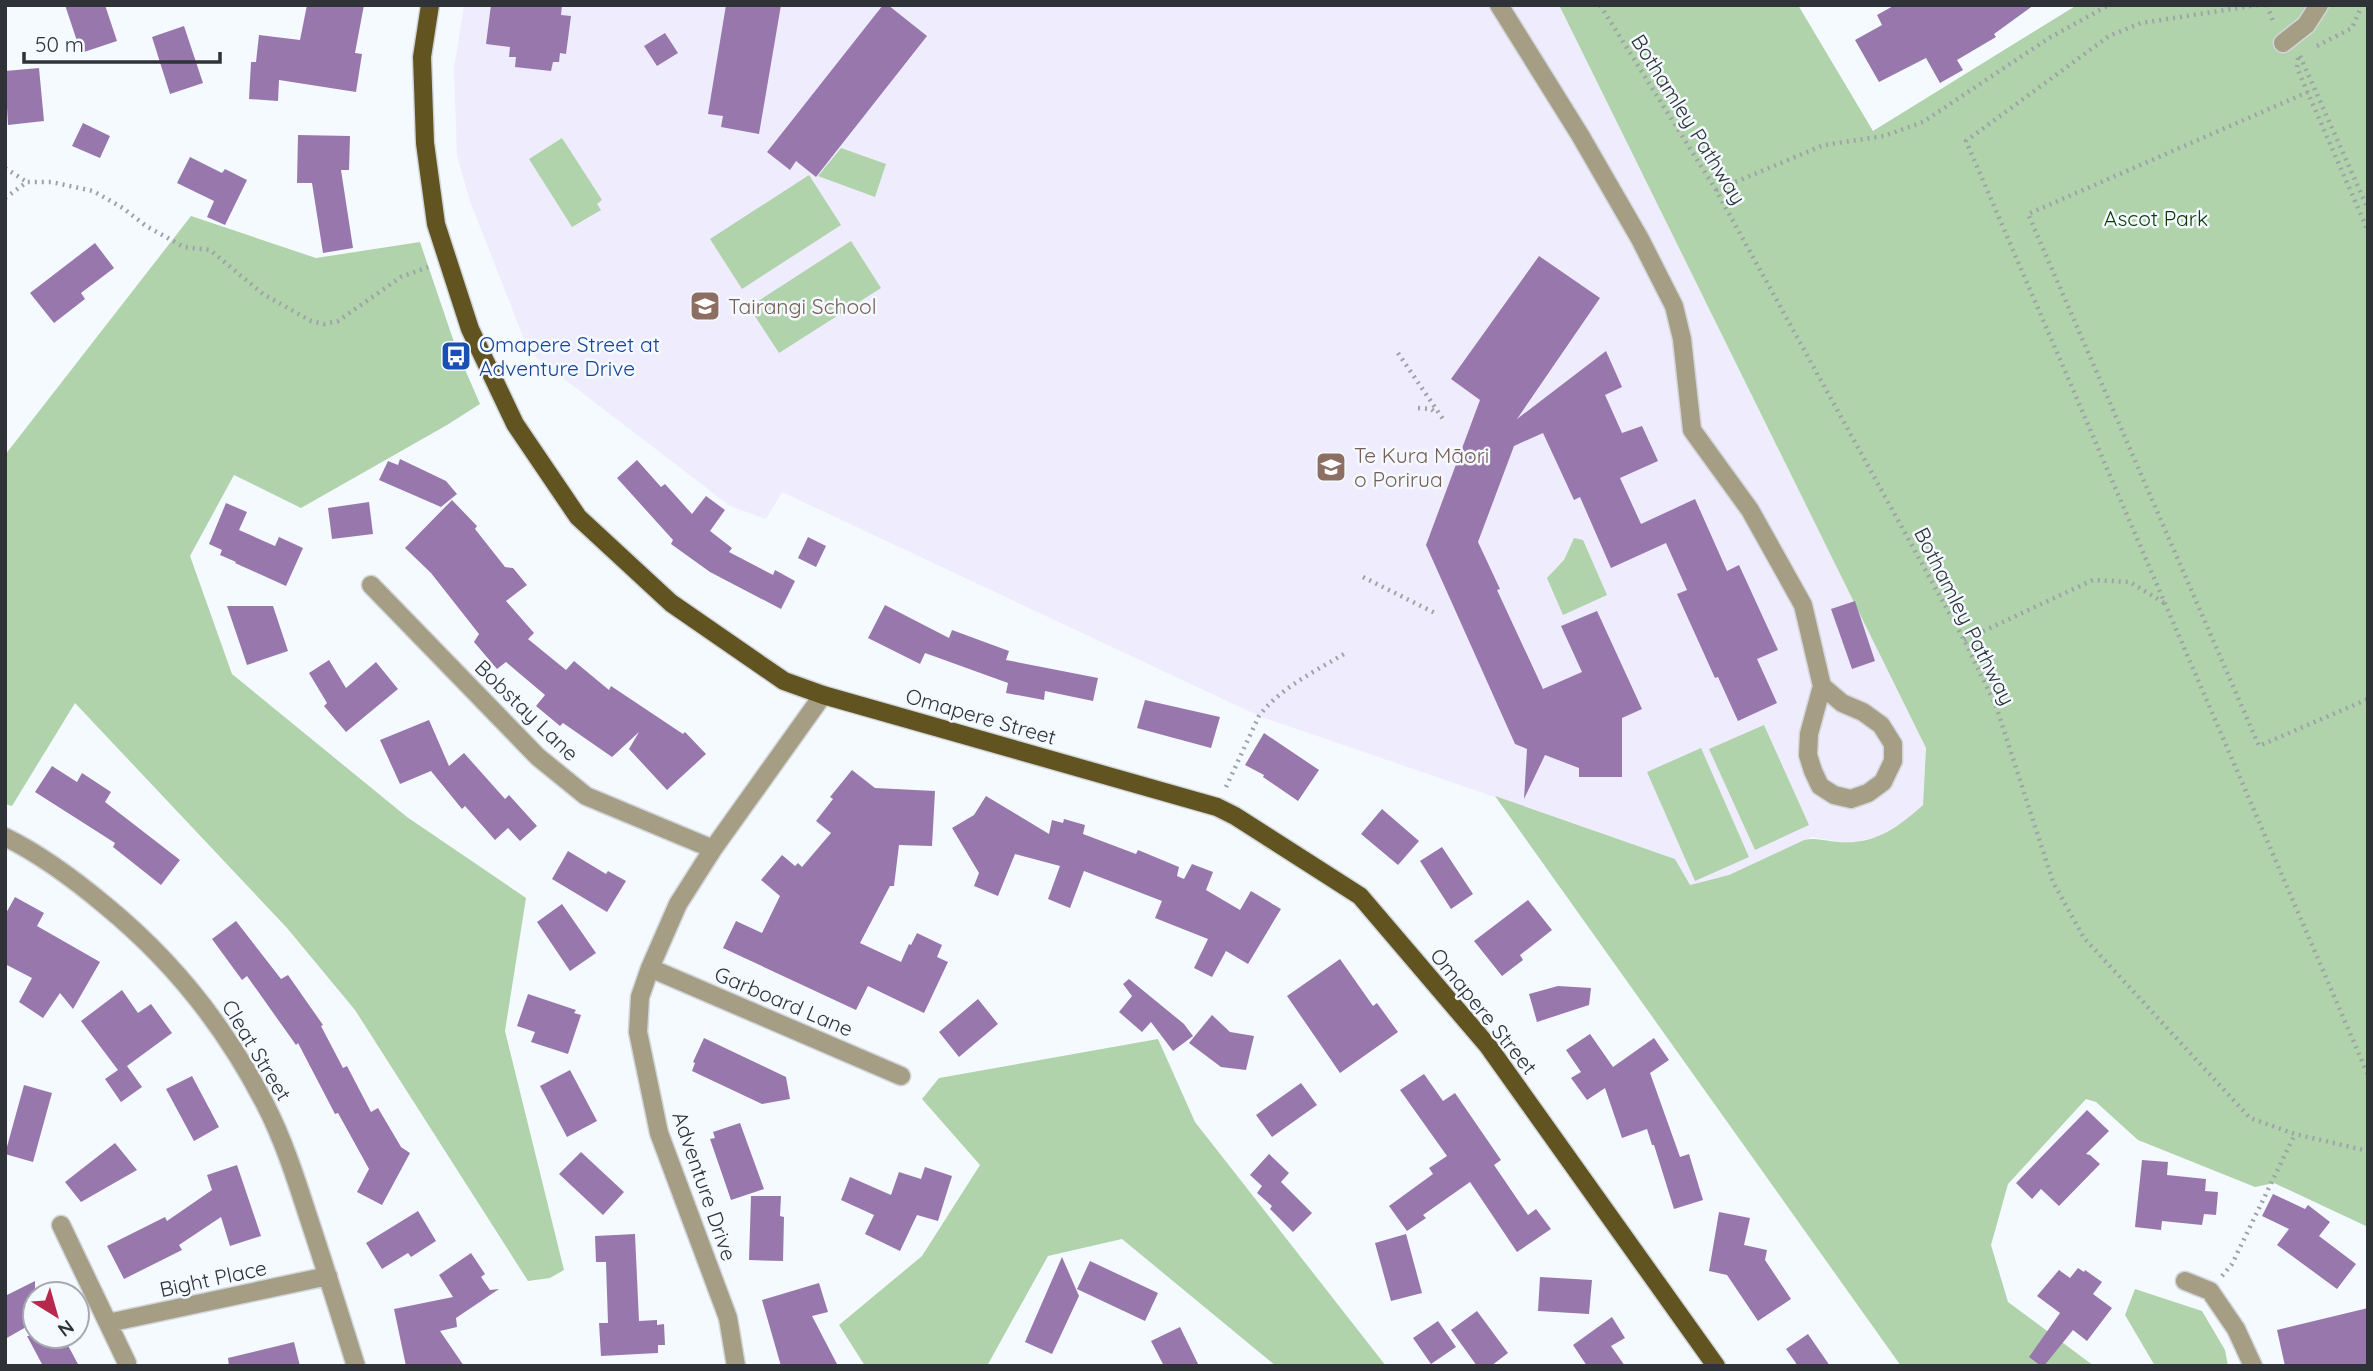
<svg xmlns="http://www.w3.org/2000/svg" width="2373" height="1371" font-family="Quicksand,sans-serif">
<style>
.education{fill:#efecfe}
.green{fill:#b0d3ab}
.building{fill:#9878ac}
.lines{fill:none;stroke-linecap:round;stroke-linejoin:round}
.minor-casing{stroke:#d1d6db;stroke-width:21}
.major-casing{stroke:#d1d6db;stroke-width:21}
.path{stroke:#9fa3a8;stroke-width:4.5;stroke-dasharray:2 5;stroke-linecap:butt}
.minor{stroke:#a69e84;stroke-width:18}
.major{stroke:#625421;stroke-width:18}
.labels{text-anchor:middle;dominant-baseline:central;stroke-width:5;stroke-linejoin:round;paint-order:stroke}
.street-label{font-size:21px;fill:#2f3236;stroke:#f4faff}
.park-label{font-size:21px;fill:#0a3704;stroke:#f4faff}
.education-label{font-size:21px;fill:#785e54;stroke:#f4faff;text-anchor:start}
.transit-label{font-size:21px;fill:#164399;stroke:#f4faff;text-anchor:start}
</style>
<rect width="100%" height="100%" fill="#f4faff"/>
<path class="education" d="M464,5H1559L1926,748L1923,805L1899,827L1880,836L1857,842H1839L1813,837L1805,840L1729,875L1689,885L1675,859L1259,716L782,492L766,519L730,506L529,352L470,201L457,156L454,69Z"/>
<path class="green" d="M1559,5H1798L1873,131L2077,5H2368V1227L2274,1183L2255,1187L2138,1140L2096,1102L2086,1099L2008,1184L1991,1245L2008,1302L2094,1366H1901L1495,796L1675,859L1690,885L1729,875L1804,840C1816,837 1826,841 1838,842C1875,845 1897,828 1923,805L1926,748Z
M562,138L602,200L597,204L601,210L572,227L529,159Z
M841,148L886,164L875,197L818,176Z
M809,175L841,225L742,289L710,239Z
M191,216L316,258L420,242L457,351L480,404L447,425L301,508L234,475L190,556L232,674L407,817L526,898L505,1031L564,1270L550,1278L528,1281L355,1010L287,928L75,703L12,806L5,804V455Z
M851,241L881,288L779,353L749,307Z
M1574,538L1583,540L1607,595L1563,615L1547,578L1564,560Z
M1764,725L1809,825L1755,850L1709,749Z
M1701,748L1749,857L1695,881L1647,772Z
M1158,1039L1195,1122L1386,1366H1276L1122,1239L1048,1256L987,1366H865L839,1325L922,1256L980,1165L922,1099L939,1078Z
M2135,1289L2202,1311L2225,1350L2228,1366H2155L2125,1315Z"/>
<path class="building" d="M65,5H105L117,41L81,53Z
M307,5H364L355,53L362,54L356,92L279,80L278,101L249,99L251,62H256L259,35L300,40Z
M491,5H562L561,15L571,16L566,54L560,53L559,62H553L551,71L515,67L516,57H509L510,47L486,44Z
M726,5H781L759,134L721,127L723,116L708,114Z
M883,5H888L927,36L816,177L796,161L790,170L767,152Z
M1895,5H2034L1994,34L1996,37L1957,60L1963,70L1940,83L1926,58L1879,82L1855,40L1882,25L1877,15Z
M184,26L203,83L170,94L152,37Z
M665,33L678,53L657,66L644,46Z
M39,68L44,121L8,125L5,71Z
M83,123L110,136L100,158L72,146Z
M298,135L350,136L349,170H341L353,248L323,253L312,183H297Z
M190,157L222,173L225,169L247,180L225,225L207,217L214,201L177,183Z
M95,243L114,268L81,293L85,299L54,323L30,293Z
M1539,256L1600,298L1517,419L1606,351L1622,387L1605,395L1622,433L1642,426L1658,461L1620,478L1641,524L1695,499L1727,571L1739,565L1778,650L1757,659L1777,703L1738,721L1718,677L1715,678L1677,594L1687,590L1666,543L1611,568L1580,497L1574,500L1543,433L1514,446L1478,542L1500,589L1497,590L1543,689L1582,672L1561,626L1597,611L1642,709L1622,718V777H1579V768L1545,755L1524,799L1527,749L1515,744L1426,545L1480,400L1451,379Z
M400,459L446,481L457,494L441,507L379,480L388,461L398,465Z
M637,460L661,487L665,484L692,514L706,496L725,510L710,531L732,548L729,552L773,575L775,570L795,581L781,609L710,572L671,544L673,540L617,478Z
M452,500L477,526L475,529L505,567L513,568L527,585L506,601L534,633L528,639L566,670L574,661L609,690L611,686L683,734L685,732L706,754L667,790L629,749L639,732L612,757L563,723L560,726L536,706L545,695L506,662L497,669L474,642L479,634L431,573L405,548Z
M369,502L373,534L332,539L328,508Z
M226,503L247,512L239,530L275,546L279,537L303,548L286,586L235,563L236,562L220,555L222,550L209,544Z
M808,537L826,546L816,567L798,558Z
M1855,601L1875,661L1852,669L1831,609Z
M885,605L949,638L952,630L1009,651L1006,660L1098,678L1093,701L1045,691L1044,700L1006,693L1008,683L925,653L920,664L868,638Z
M227,606H273L288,651L247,665Z
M329,660L346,688L376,662L398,689L346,732L324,706L327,703L309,673Z
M1145,700L1220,717L1211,748L1137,728Z
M429,720L449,766L464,753L505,799L509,795L537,826L520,841L508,828L495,840L465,806L462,809L431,771L400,784L380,740Z
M1264,733L1319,770L1298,801L1263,777L1264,775L1245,765Z
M52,766L77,782L82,773L111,792L105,802L180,860L161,885L113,847L115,843L35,792Z
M852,770L875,788L935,791L932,846L899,845L894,886H890L860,943L901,962L909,944L911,945L917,933L942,945L937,957L948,962L924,1013L868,986L856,1010L723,948L736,921L762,933L780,896L761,880L782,855L795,866L798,863L802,867L831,833L816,821L833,799L830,797Z
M986,796L1049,834L1052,820L1063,823L1064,819L1085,825L1083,834L1136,854L1138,850L1179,867L1177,876L1184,879L1192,864L1213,872L1206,890L1240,910L1251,891L1281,909L1248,964L1226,951L1212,977L1194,968L1208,939L1155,918L1162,901L1084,871L1070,908L1048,899L1060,866L1015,854L998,896L974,886L979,873L952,828L974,815Z
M1382,809L1419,841L1398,865L1361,834Z
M1442,847L1473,894L1451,909L1420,861Z
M568,851L606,874L608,871L626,881L607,912L552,879Z
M15,897L44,913L37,926L100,962L73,1009L60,993L43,1018L19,1002L32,978L5,964V915Z
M1528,900L1552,930L1520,955L1523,960L1502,976L1474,941Z
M562,904L596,953L570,971L537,922Z
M236,921L281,979L288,975L323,1025L321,1026L343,1068L347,1066L371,1112L378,1108L401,1147L410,1153L382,1205L357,1192L369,1169L338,1113L335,1114L298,1043L296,1045L247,976L242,980L212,939Z
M1340,959L1373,1006L1377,1003L1398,1032L1340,1073L1287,996Z
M1129,979L1184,1024L1193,1036L1173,1051L1151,1022L1142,1032L1119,1012L1132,996L1123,984Z
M1558,986L1591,988L1589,1005L1537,1022L1529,994Z
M122,990L138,1013L151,1004L172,1033L127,1066L142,1087L121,1102L105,1079L118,1070L81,1021Z
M528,994L576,1010L574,1013L581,1015L568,1054L531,1042L535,1032L517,1026Z
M978,999L998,1024L959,1057L939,1032Z
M1212,1015L1230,1032L1254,1036L1246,1070L1221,1067L1189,1043Z
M1590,1034L1613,1067L1654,1038L1669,1060L1650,1073L1680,1157L1689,1154L1703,1200L1674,1209L1654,1145H1652L1647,1129L1622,1138L1605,1088L1587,1100L1571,1078L1581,1072L1566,1050Z
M704,1038L786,1077L790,1099L762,1104L692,1071L695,1063L693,1062Z
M570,1070L597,1121L567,1137L540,1086Z
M1424,1074L1443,1101L1455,1093L1501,1160L1494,1165L1528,1215L1536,1209L1551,1229L1517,1252L1470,1182L1423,1215L1426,1218L1407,1231L1389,1206L1433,1174L1429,1168L1447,1156L1400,1090Z
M192,1076L219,1127L194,1141L166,1089Z
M1301,1083L1317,1105L1272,1137L1256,1115Z
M24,1085L52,1093L33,1162L5,1154Z
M2087,1110L2109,1131L2086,1154L2090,1155L2100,1164L2059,1206L2041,1189L2032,1199L2016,1183Z
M740,1123L764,1189L731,1200L710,1139L715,1138L713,1132Z
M115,1143L137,1170L81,1202L65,1182Z
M581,1152L624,1192L603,1215L559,1174Z
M1269,1154L1289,1173L1281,1182L1312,1213L1293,1232L1270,1209L1272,1206L1257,1193L1262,1186L1250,1175Z
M2142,1160L2168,1162L2167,1175L2206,1179L2205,1191L2218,1192L2216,1215L2204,1214L2202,1225L2162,1221L2161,1230L2135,1227Z
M237,1165L261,1236L230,1246L221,1217L179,1245L182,1250L124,1279L107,1246L165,1217L167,1221L212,1190L207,1175Z
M925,1167L952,1176L938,1221L917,1215L900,1251L865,1234L874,1215L841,1200L850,1177L891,1195L899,1172L921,1179Z
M2273,1194L2305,1209L2308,1205L2330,1222L2319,1236L2356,1264L2337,1289L2277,1245L2289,1229L2262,1216Z
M751,1196H781L780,1216L784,1217L783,1261L749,1260Z
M418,1211L436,1241L411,1257L408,1253L382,1269L366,1243Z
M1719,1212L1750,1218L1744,1245L1767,1250L1765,1260L1791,1299L1758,1321L1727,1275L1709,1271Z
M635,1234L639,1321L657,1320V1325L664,1324L665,1345H658V1353L601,1356L599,1323H608L606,1262H596L595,1236Z
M1406,1234L1422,1293L1391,1301L1375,1243Z
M471,1253L485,1274L481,1277L490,1290L499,1289L456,1318L457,1327L440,1331L464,1366H406L394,1309L453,1297L439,1275Z
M1062,1257L1079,1296L1052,1354L1025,1342Z
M1090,1261L1158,1293L1145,1321L1077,1289Z
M2078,1268L2084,1272L2085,1270L2102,1282L2093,1294L2112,1308L2087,1341L2073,1330L2044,1366H2041L2029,1357L2060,1313L2037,1296L2059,1270L2070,1278Z
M1540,1277L1592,1280L1589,1314L1538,1311Z
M35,1281V1322L5,1339V1296Z
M819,1283L828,1312L812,1316L838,1366H781L762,1300Z
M2368,1308V1366H2285L2277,1330Z
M1477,1311L1508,1353L1491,1366H1477L1451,1330Z
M1612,1317L1625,1338L1611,1346L1625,1366H1587L1573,1345Z
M1438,1321L1456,1347L1431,1364L1413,1338Z
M1180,1327L1199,1366H1164L1151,1341Z
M1808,1334L1830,1366H1798L1786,1349Z
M27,1336H63L79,1366H43Z
M294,1342L300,1366H229L228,1358Z"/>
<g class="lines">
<g class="minor-casing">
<path id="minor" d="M1499,5L1580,135L1640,239L1674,306L1682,339L1692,430L1750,510L1803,605L1822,686L1809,734L1808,755L1813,771L1820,786L1834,795L1851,799L1868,793L1883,782L1893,761V744L1881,725L1863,712L1842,703L1822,686
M2283,43L2306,25L2319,5
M371,585L538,757L586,796L713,849
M5,837C42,855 75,880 106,906C173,961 226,1028 265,1104C283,1139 295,1176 307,1213C324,1264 340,1315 356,1366
M650,968L901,1076
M61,1225L127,1363
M2185,1281L2210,1291L2236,1329L2253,1366
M108,1323L328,1276
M736,1366L728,1318L659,1133L638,1032L640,997L650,968L678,904L713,849L823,695"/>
</g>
<g class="major-casing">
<path id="major" d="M430,5L422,57L425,143L436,224L470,329L515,424L578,517L671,603L784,681L823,695L1217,807L1235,816L1360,896L1488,1046L1716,1366"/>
</g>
<path class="path" d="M1600,5L1716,190L1964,640L1996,706L2053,882L2084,938L2250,1118L2295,1134L2368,1151
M2258,5L2141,23L2109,36L1966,141L2368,1075
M2267,5L2274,24
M2317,46L2352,28L2362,5
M2300,56L2368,209
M2298,58L2297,68L2368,231
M2308,92L2028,214L2259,746L2368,699
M5,168L27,182
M1716,190L1824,145L1884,136L1923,122L2049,38L2109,5
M5,198L27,182H51L93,191L123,208L146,226L184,247L210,250L263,294L311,321L324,324L338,321L401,277L428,267
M1398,353L1445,422
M1418,408L1431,409L1436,413
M1363,577L1437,614
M1964,640L2093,580L2130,582L2164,603
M1226,787L1259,716C1280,688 1314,672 1344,654
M2222,1276L2232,1264L2295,1134"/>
<use href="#minor" class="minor"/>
<use href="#major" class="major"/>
</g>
<defs>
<g id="school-square" transform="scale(1.575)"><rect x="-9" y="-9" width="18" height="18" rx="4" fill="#8d6e63" stroke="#f4faff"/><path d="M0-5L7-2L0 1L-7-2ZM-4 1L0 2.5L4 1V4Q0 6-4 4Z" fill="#fff"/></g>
<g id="bus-square" transform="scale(1.575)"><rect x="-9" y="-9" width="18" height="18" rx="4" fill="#1a4fb4" stroke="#f4faff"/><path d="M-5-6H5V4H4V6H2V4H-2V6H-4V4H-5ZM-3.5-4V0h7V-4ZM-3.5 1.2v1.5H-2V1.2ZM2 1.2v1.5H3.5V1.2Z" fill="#fff"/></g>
</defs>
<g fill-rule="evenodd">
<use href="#school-square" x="705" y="306"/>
<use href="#bus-square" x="456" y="356"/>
<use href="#school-square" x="1331" y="467"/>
</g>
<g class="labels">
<g class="street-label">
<text transform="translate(1689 119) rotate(58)">Bothamley Pathway</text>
<text transform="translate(1965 616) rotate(63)">Bothamley Pathway</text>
<text transform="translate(527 710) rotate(44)">Bobstay Lane</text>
<text transform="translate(981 716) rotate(16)">Omapere Street</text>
<text transform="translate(784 1001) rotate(23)">Garboard Lane</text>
<text transform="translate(1484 1011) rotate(51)">Omapere Street</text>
<text transform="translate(257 1050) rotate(59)">Cleat Street</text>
<text transform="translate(705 1186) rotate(71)">Adventure Drive</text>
<text transform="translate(213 1278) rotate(-12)">Bight Place</text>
</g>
<g class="park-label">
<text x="2156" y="218">Ascot Park</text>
</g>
<g class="education-label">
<text x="728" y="306">Tairangi School</text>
<text x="1354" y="455">Te Kura Māori<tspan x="1354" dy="24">o Porirua</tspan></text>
</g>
<g class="transit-label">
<text x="479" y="344">Omapere Street at<tspan x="479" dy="24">Adventure Drive</tspan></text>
</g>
</g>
<rect width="2373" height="1371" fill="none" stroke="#2f3236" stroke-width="14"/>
<g transform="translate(56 1315) rotate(143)"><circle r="33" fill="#f4faff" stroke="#a5aaaf" stroke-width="2"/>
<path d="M0-5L12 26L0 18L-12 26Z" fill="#b8274c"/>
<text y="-10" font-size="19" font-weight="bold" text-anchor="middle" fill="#2f3236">N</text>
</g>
<path d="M24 52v10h196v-10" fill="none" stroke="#2f3236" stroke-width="3.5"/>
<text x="35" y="52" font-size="21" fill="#2f3236" stroke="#f4faff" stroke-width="5" paint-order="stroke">50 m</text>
</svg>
